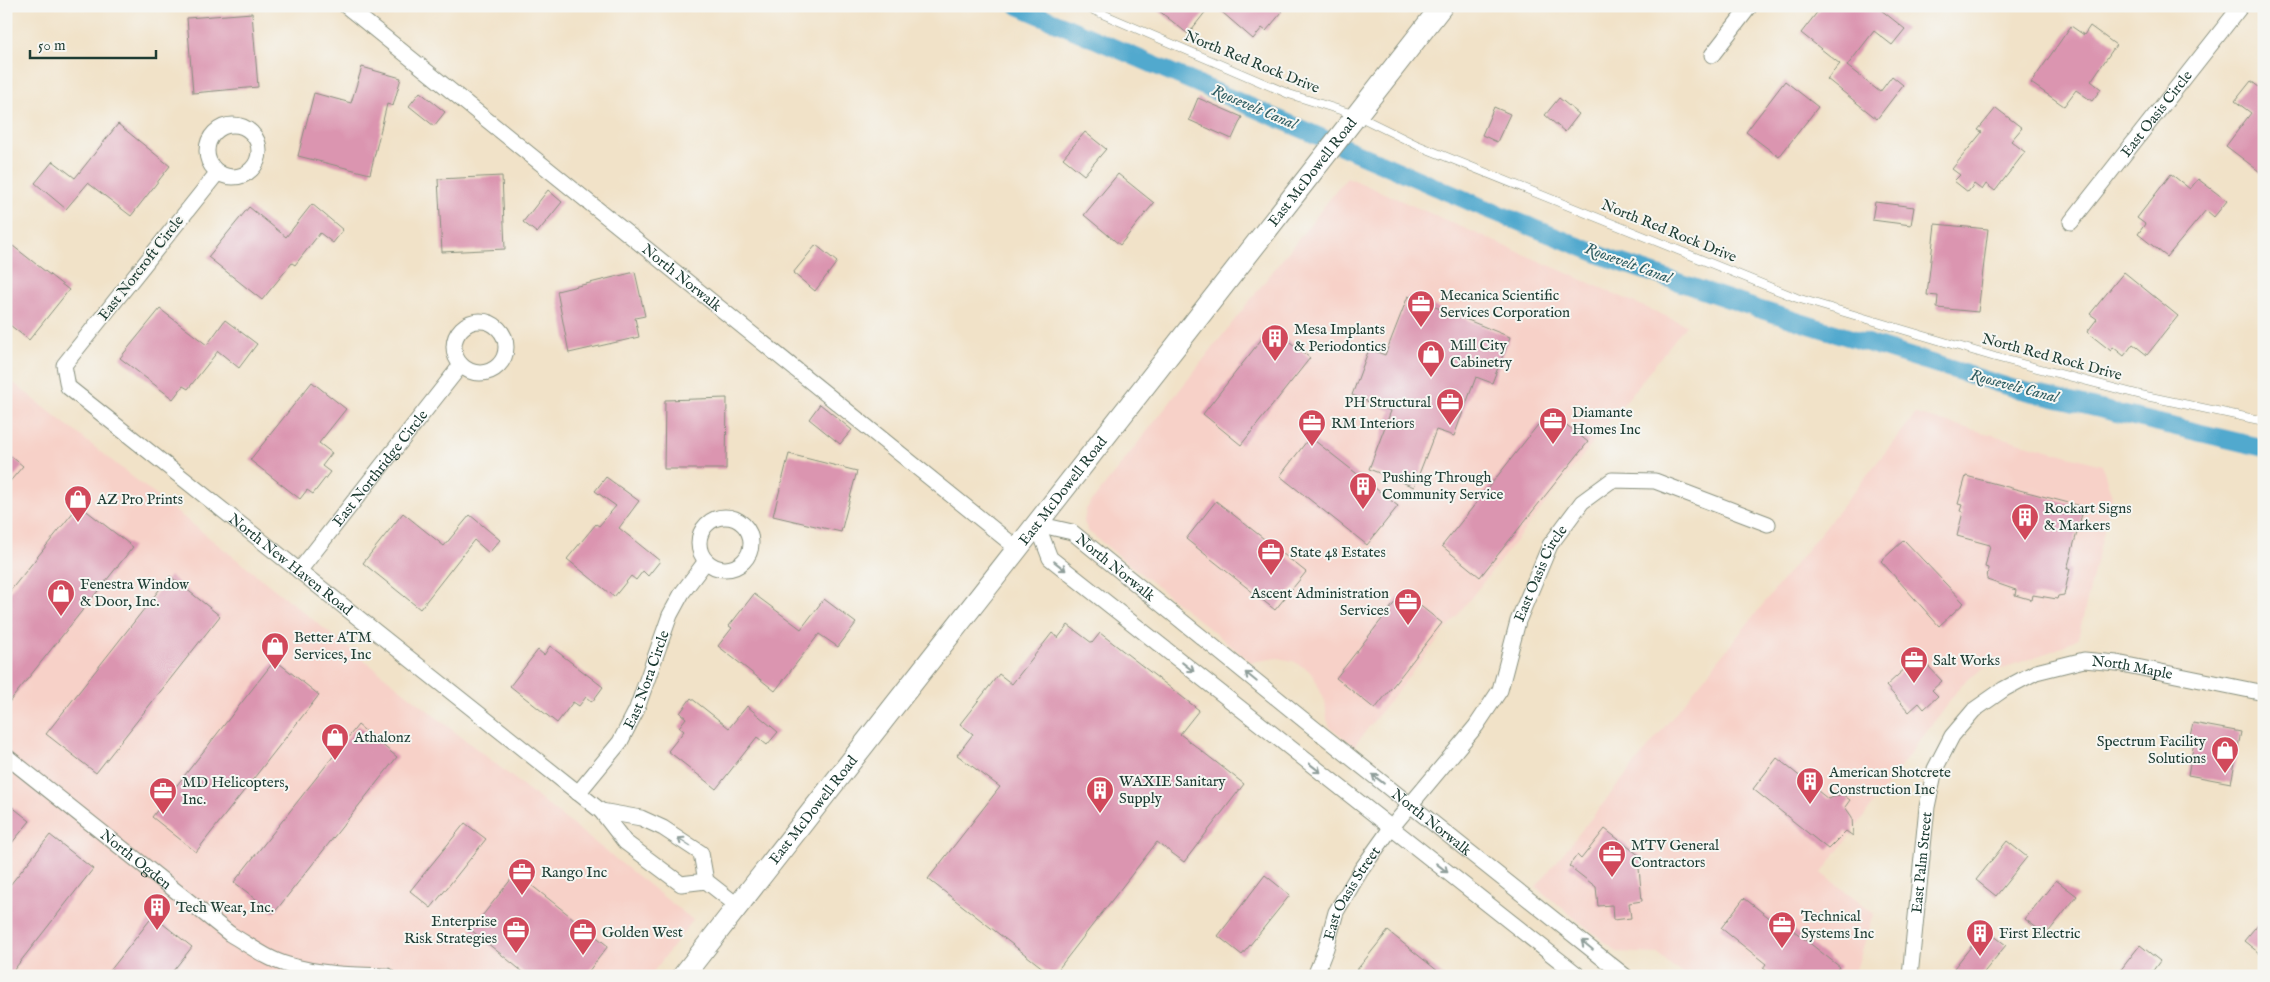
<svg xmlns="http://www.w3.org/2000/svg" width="2270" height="982" font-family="'IM FELL English',serif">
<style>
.built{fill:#f7d1c8}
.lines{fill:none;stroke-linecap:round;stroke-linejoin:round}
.canal{stroke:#51a9ce;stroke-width:18}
.building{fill:#db95b0}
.service-casing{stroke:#88907e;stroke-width:9}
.minor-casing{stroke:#88907e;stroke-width:17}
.secondary-casing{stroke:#88907e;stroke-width:23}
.service{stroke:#fff;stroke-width:8}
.minor{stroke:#fff;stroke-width:15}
.secondary{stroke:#fff;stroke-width:21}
.oneway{stroke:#8f9e9a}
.labels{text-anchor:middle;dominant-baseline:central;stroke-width:4;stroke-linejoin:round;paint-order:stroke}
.street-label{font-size:15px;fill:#1f3d34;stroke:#f6f6f2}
.poi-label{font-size:15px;fill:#1f3d34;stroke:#f6f6f2;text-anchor:start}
.water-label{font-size:16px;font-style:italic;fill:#2e5d62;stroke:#f6f6f2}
</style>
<rect width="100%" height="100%" fill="#f6f6f2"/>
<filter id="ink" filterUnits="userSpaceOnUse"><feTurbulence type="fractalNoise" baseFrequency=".02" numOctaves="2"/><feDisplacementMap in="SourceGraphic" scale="10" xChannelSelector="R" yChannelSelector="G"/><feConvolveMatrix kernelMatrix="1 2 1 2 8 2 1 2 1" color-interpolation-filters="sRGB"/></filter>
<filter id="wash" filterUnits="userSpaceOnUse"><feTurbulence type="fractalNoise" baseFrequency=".0096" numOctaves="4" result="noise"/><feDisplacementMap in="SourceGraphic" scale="20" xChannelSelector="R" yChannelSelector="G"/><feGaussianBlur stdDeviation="1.12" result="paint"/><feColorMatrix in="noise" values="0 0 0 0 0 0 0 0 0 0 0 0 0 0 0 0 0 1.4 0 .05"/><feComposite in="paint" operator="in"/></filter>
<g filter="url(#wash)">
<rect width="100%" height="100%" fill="#f1e2c8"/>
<path class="built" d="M1347,177L1686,325L1354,746L1330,727L1327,719L1325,701L1313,675L1308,670L1293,661L1278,658L1251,662L1088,531L1084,522L1086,509Z
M6,377L693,920L650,976H6Z
M1916,414L2102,465L2112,497L2078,638L2055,650L2000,669L1986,666L1962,684L1822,873L1874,914L1854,976H1684L1658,954L1617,952L1536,887Z"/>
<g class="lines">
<path class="canal" d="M1018,6L1482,207L1613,260L1758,309L2012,388L2264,448"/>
</g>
<g id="blocks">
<path class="building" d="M1153,6H1210L1188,34Z
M1215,6H1275L1282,12L1266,31L1262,28L1253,39Z
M1822,6H1876L1905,29L1892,45L1874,31L1847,66L1880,92L1892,76L1903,85L1877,119L1827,79L1840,64L1801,33Z
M252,13L258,87L193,93L187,18Z
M2071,26L2084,35L2090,26L2116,45L2091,81L2101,89L2092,101L2076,90L2064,106L2031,83Z
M362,67L401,78L393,106L387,104L370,174L298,156L314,93L351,103Z
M1785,81L1818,107L1779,157L1746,132Z
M2251,81L2264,91V175L2226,146L2251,113L2235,101Z
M420,92L445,112L434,126L409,106Z
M1198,98L1242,117L1232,139L1189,120Z
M1559,98L1579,114L1565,132L1545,115Z
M1494,107L1510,114L1497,142L1482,135Z
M1996,108L2022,128L2011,141L2025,152L1995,191L1986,184L1982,190L1974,184L1968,192L1954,181L1960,175L1952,169L1982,132L1978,130Z
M118,124L170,166L131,216L88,183L66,209L35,183L53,161L75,178Z
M1085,132L1106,149L1084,175L1063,158Z
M1118,174L1154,203L1120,245L1084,215Z
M2171,174L2190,189L2198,179L2227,201L2214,217L2206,210L2167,257L2138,234L2145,224L2137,218Z
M502,176L505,249L442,252L438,179Z
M548,190L562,202L537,233L523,222Z
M1875,202L1914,207L1911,225L1872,220Z
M312,204L343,230L333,243L320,233L295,265L292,263L262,300L208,257L249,207L286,237Z
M1935,224L1988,229L1978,312L1937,308L1938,296L1927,295Z
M816,245L837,262L815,291L793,273Z
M13,246L69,290L29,340L6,322V254Z
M635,272L645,316L635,318L639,337L569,353L557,291Z
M2124,272L2178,316L2147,355L2133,344L2124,356L2113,347L2111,351L2087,332L2097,319L2090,314Z
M1408,296L1510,337L1492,383L1476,377L1454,436L1436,430L1414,487L1369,469L1391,411L1352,395L1369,349L1385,355Z
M160,309L207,345L225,320L257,344L239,368L218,351L188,389L183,386L173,399L120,358Z
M1271,327L1310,358L1241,445L1203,414Z
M312,382L346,409L319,443L332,453L322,466L330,472L313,494L307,490L300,499L250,460Z
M727,398L726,469H664L665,400Z
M820,404L852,430L840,444L809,419Z
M1549,411L1588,442L1480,577L1442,546Z
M1310,437L1398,506L1367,545L1280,476Z
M6,452L23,466L6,486Z
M789,454L857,471L841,532L773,516Z
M1966,476L2084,507L2067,569H2070L2064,595L2058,596L2057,599L2033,595L2032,600L2015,595L2016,590L1987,580L1988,568L1985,567L1990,545L1957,536L1963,512L1960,511L1962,505L1958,504Z
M606,477L639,501L619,528L660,561L648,576L643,571L636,580L631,576L614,597L567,559L596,524L599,526L616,506L595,491Z
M1216,501L1306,572L1275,610L1186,539Z
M79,505L133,547L6,706V596Z
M403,513L444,546L470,515L500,540L489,553L474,540L420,609L363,563Z
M1904,540L1964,603L1939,626L1881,561Z
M170,576L220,616L96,773L46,734Z
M1403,592L1442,623L1375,709L1336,678Z
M754,594L801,629L824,599L856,623L838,647L819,634L775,691L718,646L732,628L729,626Z
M1068,625L1092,643L1100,633L1199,710L1180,734L1244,784L1184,862L1157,842L1053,976L928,879L1000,787L957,755L973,734L960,724L999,674L1012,684L1052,633L1058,638Z
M550,646L603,687L592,702L586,697L579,706L573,702L557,723L510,686L538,650L544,655Z
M1919,656L1942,681L1932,690L1938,696L1924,709L1919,703L1909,712L1886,686Z
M275,660L319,695L196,852L152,817Z
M691,698L729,728L747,706L778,732L767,745L757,737L716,789L668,751L684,731L679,727L686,718L680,713Z
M2193,723L2241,732L2231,783L2188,775L2195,737L2190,736Z
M358,725L397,757L274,913L234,882Z
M1777,758L1828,799L1842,794L1850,800L1845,807L1852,817L1853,836L1846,831L1828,849L1753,789Z
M6,802L30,821L6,850Z
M465,823L486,839L431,908L410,891Z
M1605,829L1645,860L1639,868L1642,901L1629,903L1631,918L1613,920L1612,905L1598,906L1596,887L1569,866L1577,855L1581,859Z
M50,835L93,869L9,976H6V890Z
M2007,841L2027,857L1996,896L1976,880Z
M516,873L608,946L585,976H528L471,930Z
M1265,875L1290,895L1242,955L1218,936Z
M2056,880L2077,896L2046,935L2025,919Z
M1744,898L1790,934L1793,930L1840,967L1833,976H1774L1763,968L1766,964L1721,928Z
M153,916L192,947L169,976H106Z
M2264,917V957L2244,941Z
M1985,929L2006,945L1981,976H1963L1954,968Z
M1388,931L1444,976H1352Z
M2140,945L2160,961L2149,976H2116Z"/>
</g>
</g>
<g filter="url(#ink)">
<use href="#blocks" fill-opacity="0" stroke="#88907e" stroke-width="1"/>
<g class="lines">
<g class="service-casing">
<path id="service" d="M1084,6L1289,94L1356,115L1417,145L1797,298L1995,357L2141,395L2264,421"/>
</g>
<g class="minor-casing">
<g id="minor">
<path id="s1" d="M346,6L1018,549"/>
<path d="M1712,55L1750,6"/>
<circle cx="233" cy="151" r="26"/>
<path id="s2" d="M218,172L64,365L68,387L601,811"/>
<path id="s3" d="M2071,222L2241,6"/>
<circle cx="480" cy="347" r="26"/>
<circle cx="725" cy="543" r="26"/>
<path id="s4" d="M1037,524L1072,532L1315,729L1625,976"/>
<path d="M1037,524L1050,558L1579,976"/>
<path id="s5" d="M299,571L461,365"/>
<path id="s6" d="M6,756L230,934C249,945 267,959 288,965C321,975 355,975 388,976"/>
<path id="s7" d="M578,793L620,742L636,711L670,615L682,593L706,561"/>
<path d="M706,881L681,884L625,842L601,811L641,818L663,828L701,853L706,881L738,906"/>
<path id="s8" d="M1315,976L1326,948L1336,912L1361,870L1391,828L1476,726L1500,690L1518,621L1550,545L1582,502L1612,480L1655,481L1768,524"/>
<path id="s9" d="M1910,976L1927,807L1935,769L1952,736L1974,710L2004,689L2036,672L2084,660L2117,663L2264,693"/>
</g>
</g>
<g class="secondary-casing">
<g id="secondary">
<path id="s10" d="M683,976L1442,6"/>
</g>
</g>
<use href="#service" class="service"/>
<use href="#minor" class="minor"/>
<use href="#secondary" class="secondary"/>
</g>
<defs><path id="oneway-shaft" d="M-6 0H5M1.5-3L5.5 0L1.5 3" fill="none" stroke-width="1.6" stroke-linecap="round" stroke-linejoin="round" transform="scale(1.25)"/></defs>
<g class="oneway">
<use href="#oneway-shaft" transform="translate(1060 566) rotate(38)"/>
<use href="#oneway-shaft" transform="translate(1188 667) rotate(38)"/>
<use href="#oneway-shaft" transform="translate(1251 677) rotate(-141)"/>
<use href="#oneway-shaft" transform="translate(1315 768) rotate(38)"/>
<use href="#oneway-shaft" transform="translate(1378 779) rotate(-142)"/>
<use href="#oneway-shaft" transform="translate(684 842) rotate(-147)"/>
<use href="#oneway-shaft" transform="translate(1442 868) rotate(38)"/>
<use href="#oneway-shaft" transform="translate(1587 945) rotate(-141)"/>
</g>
</g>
<defs>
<g id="office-pin" transform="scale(1.4375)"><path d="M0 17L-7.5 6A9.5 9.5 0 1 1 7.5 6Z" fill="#d1495b" stroke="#f6f6f2"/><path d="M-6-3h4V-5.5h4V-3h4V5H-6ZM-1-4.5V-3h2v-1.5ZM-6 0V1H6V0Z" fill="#fff"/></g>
<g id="building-pin" transform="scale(1.4375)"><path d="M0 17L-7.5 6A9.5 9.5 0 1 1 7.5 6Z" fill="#d1495b" stroke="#f6f6f2"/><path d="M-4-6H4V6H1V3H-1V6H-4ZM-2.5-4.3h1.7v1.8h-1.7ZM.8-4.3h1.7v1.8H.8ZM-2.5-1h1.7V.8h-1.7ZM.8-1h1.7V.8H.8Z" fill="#fff"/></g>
<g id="shop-pin" transform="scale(1.4375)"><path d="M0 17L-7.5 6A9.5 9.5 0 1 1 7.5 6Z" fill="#d1495b" stroke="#f6f6f2"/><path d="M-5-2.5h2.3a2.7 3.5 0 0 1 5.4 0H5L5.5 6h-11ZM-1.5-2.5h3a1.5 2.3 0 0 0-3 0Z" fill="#fff"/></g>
</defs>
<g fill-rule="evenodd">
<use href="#office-pin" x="1421" y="304"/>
<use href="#building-pin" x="1275" y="338"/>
<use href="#shop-pin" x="1431" y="354"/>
<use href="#office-pin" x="1450" y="402"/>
<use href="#office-pin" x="1553" y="421"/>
<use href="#office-pin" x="1312" y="423"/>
<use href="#building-pin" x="1363" y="486"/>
<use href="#shop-pin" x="78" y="499"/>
<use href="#building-pin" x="2025" y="517"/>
<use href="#office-pin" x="1271" y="552"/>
<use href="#shop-pin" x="61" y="593"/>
<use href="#office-pin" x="1408" y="602"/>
<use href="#shop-pin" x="275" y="646"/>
<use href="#office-pin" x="1914" y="660"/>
<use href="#shop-pin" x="335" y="737"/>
<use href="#shop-pin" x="2225" y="750"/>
<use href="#building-pin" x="1810" y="781"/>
<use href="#building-pin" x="1100" y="790"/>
<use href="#office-pin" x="163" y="791"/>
<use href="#office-pin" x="1612" y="854"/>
<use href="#office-pin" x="522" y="872"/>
<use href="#building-pin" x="157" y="907"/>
<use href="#office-pin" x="1782" y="925"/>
<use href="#office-pin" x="516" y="930"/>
<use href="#office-pin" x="583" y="932"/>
<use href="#building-pin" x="1980" y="933"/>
</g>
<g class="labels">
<g class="street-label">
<text transform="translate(1252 62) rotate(22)">North Red Rock Drive</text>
<text stroke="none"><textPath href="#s3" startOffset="138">East Oasis Circle</textPath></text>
<text stroke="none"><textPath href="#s10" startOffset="1021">East McDowell Road</textPath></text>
<text transform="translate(1669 231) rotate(22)">North Red Rock Drive</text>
<text transform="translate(141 268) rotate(-52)">East Norcroft Circle</text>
<text stroke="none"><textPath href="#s1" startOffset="432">North Norwalk</textPath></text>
<text transform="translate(2052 357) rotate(15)">North Red Rock Drive</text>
<text stroke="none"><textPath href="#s5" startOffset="131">East Northridge Circle</textPath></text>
<text stroke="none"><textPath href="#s10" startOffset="616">East McDowell Road</textPath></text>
<text stroke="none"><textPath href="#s2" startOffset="554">North New Haven Road</textPath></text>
<text stroke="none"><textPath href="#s4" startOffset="92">North Norwalk</textPath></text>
<text stroke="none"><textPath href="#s8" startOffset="468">East Oasis Circle</textPath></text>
<text stroke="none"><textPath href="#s9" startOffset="451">North Maple</textPath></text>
<text stroke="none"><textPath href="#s7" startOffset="134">East Nora Circle</textPath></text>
<text stroke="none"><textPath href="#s10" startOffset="211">East McDowell Road</textPath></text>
<text stroke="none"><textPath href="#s4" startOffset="498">North Norwalk</textPath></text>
<text stroke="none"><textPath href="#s6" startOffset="166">North Ogden</textPath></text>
<text stroke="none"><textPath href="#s9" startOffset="114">East Palm Street</textPath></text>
<text stroke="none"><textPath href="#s8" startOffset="91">East Oasis Street</textPath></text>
</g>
<g class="poi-label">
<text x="1440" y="295">Mecanica Scientific<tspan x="1440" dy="17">Services Corporation</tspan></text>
<text x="1294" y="329">Mesa Implants<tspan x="1294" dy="17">&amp; Periodontics</tspan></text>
<text x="1450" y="345">Mill City<tspan x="1450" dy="17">Cabinetry</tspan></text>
<text x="1431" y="402" text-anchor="end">PH Structural</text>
<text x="1572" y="412">Diamante<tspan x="1572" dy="17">Homes Inc</tspan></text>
<text x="1331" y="423">RM Interiors</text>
<text x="1382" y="477">Pushing Through<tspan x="1382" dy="17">Community Service</tspan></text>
<text x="97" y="499">AZ Pro Prints</text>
<text x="2044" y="508">Rockart Signs<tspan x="2044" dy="17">&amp; Markers</tspan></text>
<text x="1290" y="552">State 48 Estates</text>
<text x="80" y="584">Fenestra Window<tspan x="80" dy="17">&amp; Door, Inc.</tspan></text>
<text x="1389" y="593" text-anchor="end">Ascent Administration<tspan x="1389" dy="17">Services</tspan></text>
<text x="294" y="637">Better ATM<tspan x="294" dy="17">Services, Inc</tspan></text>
<text x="1933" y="660">Salt Works</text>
<text x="354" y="737">Athalonz</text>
<text x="2206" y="741" text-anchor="end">Spectrum Facility<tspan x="2206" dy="17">Solutions</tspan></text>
<text x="1829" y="772">American Shotcrete<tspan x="1829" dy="17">Construction Inc</tspan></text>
<text x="1119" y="781">WAXIE Sanitary<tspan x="1119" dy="17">Supply</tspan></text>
<text x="182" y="782">MD Helicopters,<tspan x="182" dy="17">Inc.</tspan></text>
<text x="1631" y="845">MTV General<tspan x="1631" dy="17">Contractors</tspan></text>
<text x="541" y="872">Rango Inc</text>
<text x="176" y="907">Tech Wear, Inc.</text>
<text x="1801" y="916">Technical<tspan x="1801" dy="17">Systems Inc</tspan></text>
<text x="497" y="921" text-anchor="end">Enterprise<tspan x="497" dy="17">Risk Strategies</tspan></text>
<text x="602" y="932">Golden West</text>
<text x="1999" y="933">First Electric</text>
</g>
<g class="water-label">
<text transform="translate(1254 108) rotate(23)">Roosevelt Canal</text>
<text transform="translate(1628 264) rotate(20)">Roosevelt Canal</text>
<text transform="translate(2014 387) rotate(15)">Roosevelt Canal</text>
</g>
</g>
<rect width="2270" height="982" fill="none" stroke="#f6f6f2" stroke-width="25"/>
<path d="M30 50v8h126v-8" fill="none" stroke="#1f3d34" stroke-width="2.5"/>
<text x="38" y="50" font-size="15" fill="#1f3d34" stroke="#f6f6f2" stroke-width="4" paint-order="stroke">50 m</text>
</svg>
